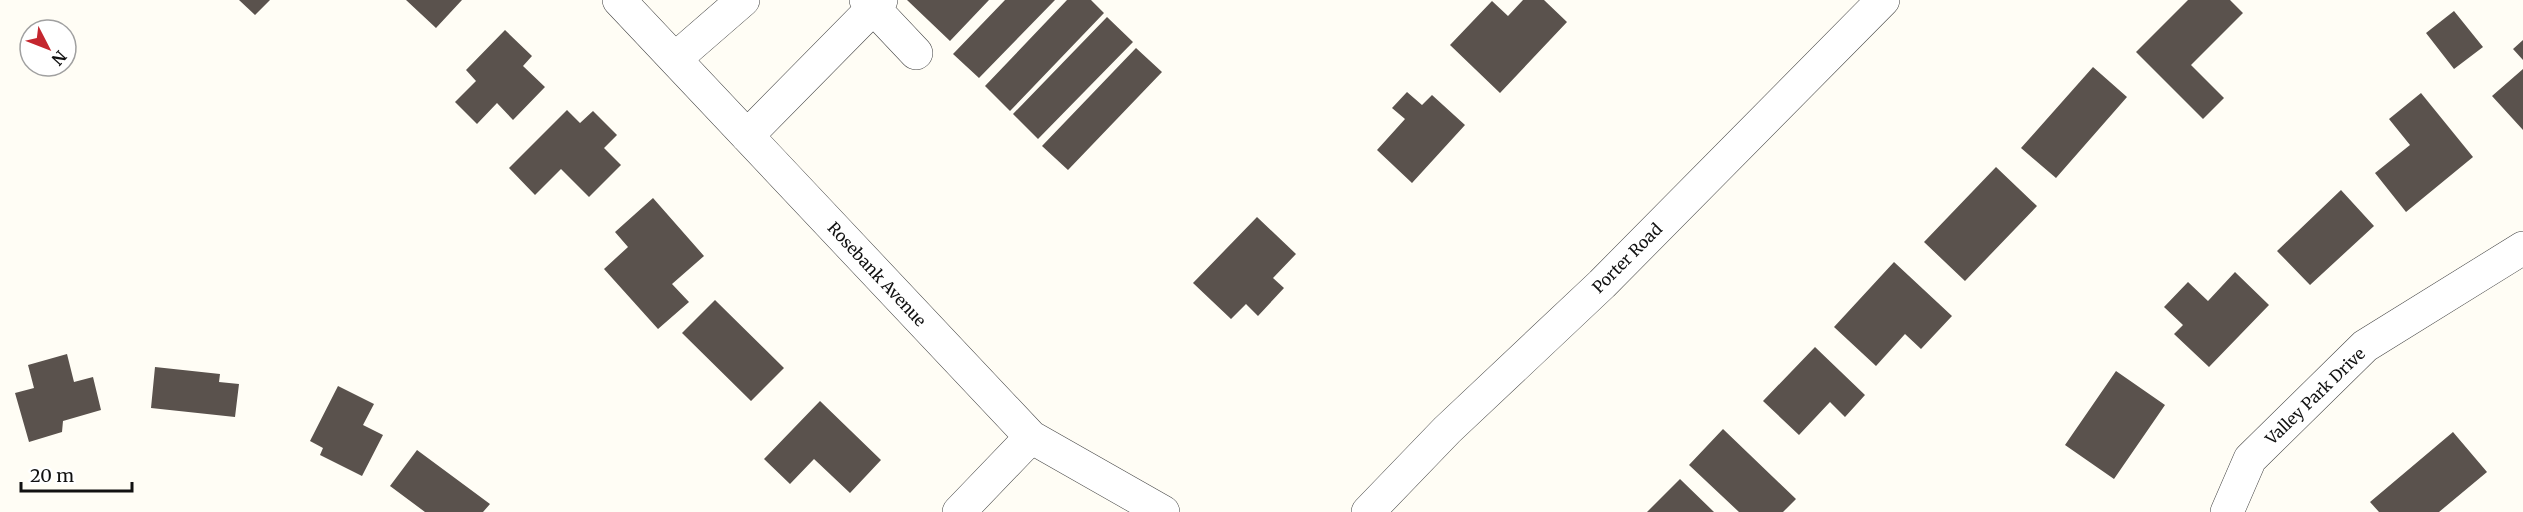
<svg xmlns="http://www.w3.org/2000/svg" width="2523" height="512" font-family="Merriweather,serif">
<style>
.building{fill:#5a524d}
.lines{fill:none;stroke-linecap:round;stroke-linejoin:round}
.minor-casing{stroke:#444;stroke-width:34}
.minor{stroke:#fff;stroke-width:33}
.labels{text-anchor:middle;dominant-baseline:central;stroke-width:6;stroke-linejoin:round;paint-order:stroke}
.street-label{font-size:16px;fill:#111;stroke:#fff}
</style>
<rect width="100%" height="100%" fill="#fffdf5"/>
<path class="building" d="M239,0H270L255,15Z
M406,0H462L436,28Z
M907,0H989L950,41Z
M1005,0H1055L979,78L953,54Z
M1067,0H1091L1104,13L1010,111L985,86Z
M1523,0H1544L1567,22L1500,93L1450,45L1492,1L1508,16Z
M2188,0H2230L2243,13L2191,65L2224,98L2203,119L2136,52Z
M2454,11L2483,47L2454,69L2426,33Z
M1107,17L1133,42L1038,139L1013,114Z
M505,30L532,56L523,66L545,87L513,120L497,103L477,124L455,102L476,81L466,70Z
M2523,40V60L2513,49Z
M1136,48L1162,72L1068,170L1042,146Z
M2093,67L2127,97L2056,178L2021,148Z
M2523,69V130L2492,96Z
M1407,92L1422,105L1432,95L1465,125L1412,183L1377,150L1405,119L1392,108Z
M2421,93L2473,157L2406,212L2375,173L2410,145L2389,119Z
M567,110L580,123L593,111L617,135L604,148L621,165L589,197L561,169L535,195L509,168Z
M1996,167L2037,206L1965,281L1924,242Z
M2341,190L2374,226L2310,285L2277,251Z
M653,198L704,256L672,284L689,302L658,329L604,269L628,247L615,232Z
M1257,217L1296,254L1273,278L1284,288L1258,316L1246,304L1231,319L1193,283Z
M1894,262L1952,316L1921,349L1905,334L1876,366L1834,327Z
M2235,272L2269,305L2209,367L2174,334L2183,325L2164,307L2188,282L2208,301Z
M715,300L784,368L751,401L682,333Z
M1815,347L1865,395L1845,417L1830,402L1799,435L1763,401Z
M67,354L74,382L93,377L101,410L63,421L62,432L29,442L15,393L34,388L28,365Z
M155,367L220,374L219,382L239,384L235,417L151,408Z
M2116,371L2165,405L2114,479L2065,445Z
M338,386L374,404L363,425L383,435L362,476L320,455L323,448L310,441Z
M820,401L881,460L850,493L814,459L790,484L764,459Z
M1723,429L1796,499L1783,512H1739L1689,465Z
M2453,432L2487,472L2439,512H2379L2370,502Z
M417,450L490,504L483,512H425L390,486Z
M1680,479L1714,512H1647Z"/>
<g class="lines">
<g class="minor-casing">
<path id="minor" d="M619,0L1031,437L1163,512
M866,0L916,53
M675,59L743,0
M747,136L881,0
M959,512L1031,437
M1368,512L1447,430L1602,284L1883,0
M2227,512L2250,459L2365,346L2523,248"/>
</g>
<use href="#minor" class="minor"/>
</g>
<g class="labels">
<g class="street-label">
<text transform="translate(1627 258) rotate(-45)">Porter Road</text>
<text transform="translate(877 274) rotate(47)">Rosebank Avenue</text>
<text transform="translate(2315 396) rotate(-44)">Valley Park Drive</text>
</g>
</g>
<g transform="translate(48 48) rotate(132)"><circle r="28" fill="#ffffff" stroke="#a0a0a0" stroke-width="1.5"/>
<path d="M0-4.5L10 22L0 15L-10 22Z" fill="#c4262e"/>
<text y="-9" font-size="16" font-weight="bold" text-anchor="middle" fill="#111111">N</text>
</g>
<path d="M21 482v9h111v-9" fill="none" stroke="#111111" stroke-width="3"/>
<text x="30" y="482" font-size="18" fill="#111111" stroke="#ffffff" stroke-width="4.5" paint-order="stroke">20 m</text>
</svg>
